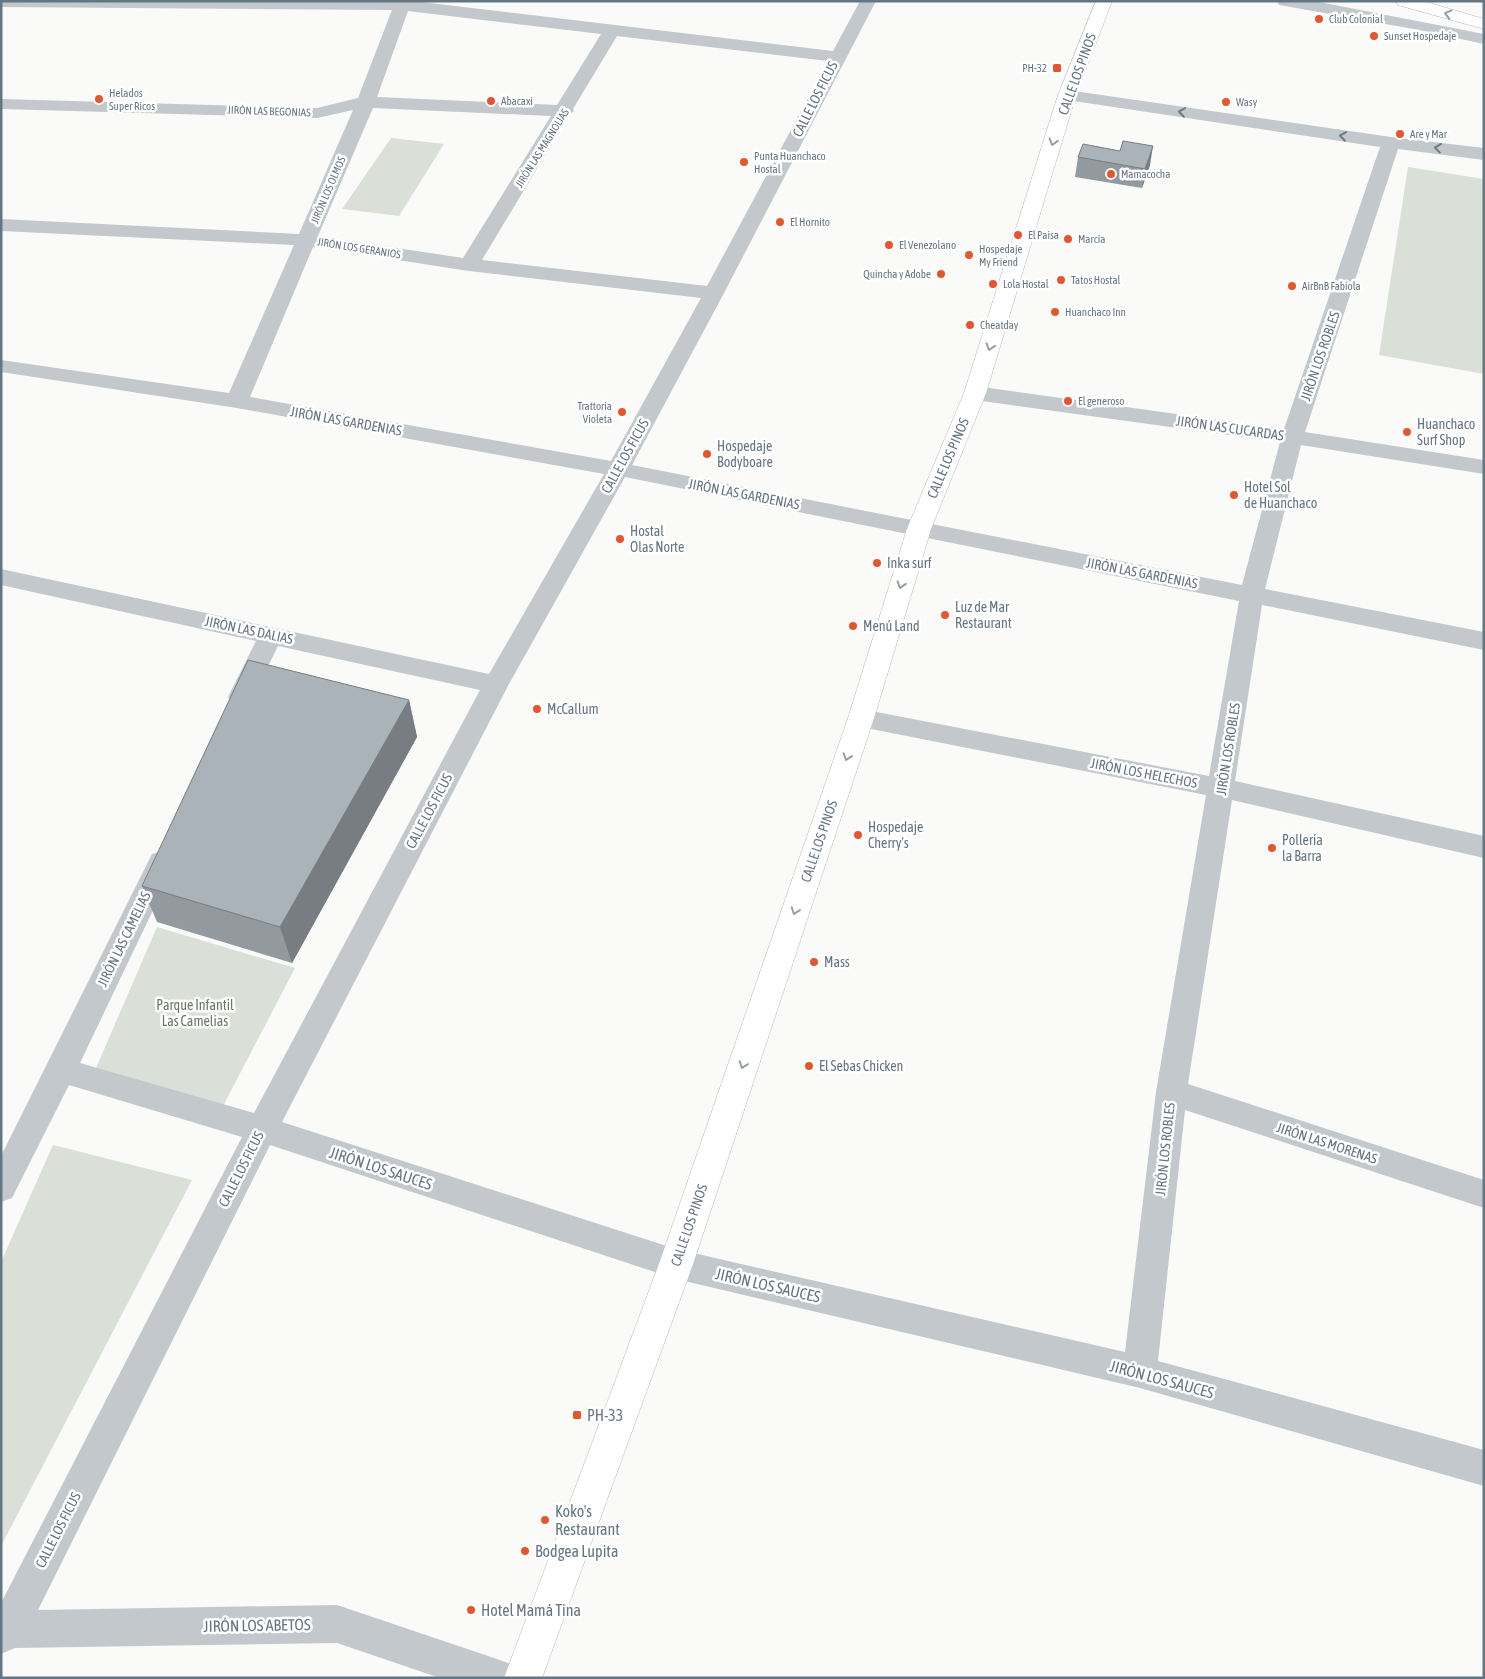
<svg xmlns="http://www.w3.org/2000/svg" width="1485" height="1679" font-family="'Asap Condensed',sans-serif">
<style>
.green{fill:#dadfd7}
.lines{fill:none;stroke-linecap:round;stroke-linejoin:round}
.primary-casing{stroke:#b5babe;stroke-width:1}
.street{fill:#c3c8cc;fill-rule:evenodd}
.primary{fill:#fff;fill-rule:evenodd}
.wall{fill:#929a9f}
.shaded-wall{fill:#777d82}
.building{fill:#aab3b9;stroke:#777d82}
.oneway{stroke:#939fa8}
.oneway2{stroke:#6a7a87}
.poi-dot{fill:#e4572e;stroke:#fff;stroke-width:2}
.labels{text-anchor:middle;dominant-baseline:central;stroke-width:5;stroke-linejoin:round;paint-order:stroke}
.far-poi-label{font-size:11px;fill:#657683;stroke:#fff;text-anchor:start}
.far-street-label{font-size:11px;fill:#657683;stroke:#fff}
.street-label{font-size:14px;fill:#657683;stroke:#fff}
.poi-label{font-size:14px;fill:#657683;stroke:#fff;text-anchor:start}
.park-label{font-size:14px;fill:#687a64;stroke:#fff}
.near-street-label{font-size:16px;fill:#657683;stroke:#fff}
.near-poi-label{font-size:16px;fill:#657683;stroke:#fff;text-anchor:start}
</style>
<rect width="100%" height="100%" fill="#fafaf8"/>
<path class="green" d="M391,138L444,144L399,216L342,209Z
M1408,167L1484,179V374L1379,355Z
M157,927L295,968L223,1106L93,1075Z
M53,1145L192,1180L1,1546V1262Z"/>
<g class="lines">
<g class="primary-casing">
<path id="primary" d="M1096,1H1112L1076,95L986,393L931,529L874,718L693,1264L542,1678H504L659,1264L848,718L907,529L964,393L1058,95Z
M1396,1H1423L1484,19V29L1398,5Z"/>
</g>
<path class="street" d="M1,1H413L833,51L860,1H876L724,293L632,465L1242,585L1280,442L975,400L967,398L964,393L967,388L975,386L1284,429L1380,147L1067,100L1061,99L1058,95L1061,91L1067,90L1391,137L1484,148V160L1398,149L1305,432L1484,460V474L1301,445L1265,589L1484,632V650L1262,605L1235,781L1484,836V858L1232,800L1188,1084L1484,1180V1208L1185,1110L1158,1361L1484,1450V1486L1140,1388L676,1279L270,1145L38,1610L337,1605L497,1659L511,1664L516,1678H440L337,1643L15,1648L1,1654V1603L242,1137L69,1085L12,1198L1,1202V1156L152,854L162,851L172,854L176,862L80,1063L254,1113L480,690L278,646L250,703L241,706L232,703L228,697L256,641L1,585V569L489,674L604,474L237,408L1,372V360L229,393L294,245L1,231V219L299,234L353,110L317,118L1,109V99L317,108L358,98L392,10L1,7ZM408,11L601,34L557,105L377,97ZM617,36L828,61L707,286L482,260L569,115L574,111L573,109ZM373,108L551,116L463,258L318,236ZM313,247L469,271L701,298L611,461L250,397ZM625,477L1239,601L1209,776L861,709L852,711L848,718L852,725L861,727L1206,795L1156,1092L1125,1352L676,1249L282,1122L509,684Z
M1277,1H1314L1484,34V44L1419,30L1285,6L1279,5Z"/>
<use href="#primary" class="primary"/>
</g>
<path class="wall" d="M1120,151L1150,165L1142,188L1075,177L1078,157Z
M409,700L417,737L292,963L157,922L142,886Z"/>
<path class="shaded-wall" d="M1153,146L1150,165L1142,188L1145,169Z
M409,700L417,737L292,963L280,927Z"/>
<path class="building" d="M1123,141L1153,146L1145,169L1078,157L1083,144L1120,151Z
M248,660L409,700L280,927L142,886Z"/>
<defs><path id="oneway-chevron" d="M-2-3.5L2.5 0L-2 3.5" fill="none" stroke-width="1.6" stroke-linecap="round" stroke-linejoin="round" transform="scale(1.25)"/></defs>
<g class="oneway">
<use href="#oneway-chevron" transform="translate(1448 14) rotate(-165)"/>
<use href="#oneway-chevron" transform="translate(1053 142) rotate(107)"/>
<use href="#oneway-chevron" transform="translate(990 347) rotate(107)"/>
<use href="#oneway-chevron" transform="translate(901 585) rotate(107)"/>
<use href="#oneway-chevron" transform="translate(847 757) rotate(109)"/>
<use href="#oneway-chevron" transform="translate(795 911) rotate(109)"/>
<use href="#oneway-chevron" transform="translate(743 1065) rotate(109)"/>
</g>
<g class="oneway2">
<use href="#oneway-chevron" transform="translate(1182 112) rotate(-172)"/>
<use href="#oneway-chevron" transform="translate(1343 136) rotate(-172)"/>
<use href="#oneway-chevron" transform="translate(1438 148) rotate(-173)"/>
</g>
<g class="poi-dot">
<circle cx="1319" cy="19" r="5"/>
<circle cx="1374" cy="36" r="5"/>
<rect x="1052" y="63" width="10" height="10" rx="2.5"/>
<circle cx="99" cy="99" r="5"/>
<circle cx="491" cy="101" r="5"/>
<circle cx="1226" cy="102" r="5"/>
<circle cx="1400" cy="134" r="5"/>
<circle cx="744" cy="162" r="5"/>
<circle cx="1111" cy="174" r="5"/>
<circle cx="780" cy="222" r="5"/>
<circle cx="1018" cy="235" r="5"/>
<circle cx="1068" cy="239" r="5"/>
<circle cx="889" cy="245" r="5"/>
<circle cx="969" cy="255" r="5"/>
<circle cx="941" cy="274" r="5"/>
<circle cx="1061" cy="280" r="5"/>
<circle cx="993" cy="284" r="5"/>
<circle cx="1292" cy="286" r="5"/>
<circle cx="1055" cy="312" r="5"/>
<circle cx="970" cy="325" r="5"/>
<circle cx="1068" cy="401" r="5"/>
<circle cx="622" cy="412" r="5"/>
<circle cx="1407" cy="432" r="5"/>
<circle cx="707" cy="454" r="5"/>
<circle cx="1234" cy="495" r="5"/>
<circle cx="620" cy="539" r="5"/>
<circle cx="877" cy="563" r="5"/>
<circle cx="945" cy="615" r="5"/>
<circle cx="853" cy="626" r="5"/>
<circle cx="537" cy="709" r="5"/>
<circle cx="858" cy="835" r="5"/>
<circle cx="1272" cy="848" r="5"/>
<circle cx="814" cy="962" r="5"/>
<circle cx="809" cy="1066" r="5"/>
<rect x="572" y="1410" width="10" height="10" rx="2.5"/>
<circle cx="545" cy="1520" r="5"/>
<circle cx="525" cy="1551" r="5"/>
<circle cx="471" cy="1610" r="5"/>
</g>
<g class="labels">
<g class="far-poi-label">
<text x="1329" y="19">Club Colonial</text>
<text x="1384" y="36">Sunset Hospedaje</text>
<text x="1047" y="68" text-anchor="end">PH-32</text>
<text x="109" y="93">Helados<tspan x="109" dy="13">Super Ricos</tspan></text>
<text x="501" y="101">Abacaxi</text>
<text x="1236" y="102">Wasy</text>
<text x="1410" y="134">Are y Mar</text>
<text x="754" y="156">Punta Huanchaco<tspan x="754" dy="13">Hostal</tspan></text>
<text x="1121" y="174">Mamacocha</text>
<text x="790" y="222">El Hornito</text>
<text x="1028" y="235">El Paisa</text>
<text x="1078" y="239">Marcia</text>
<text x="899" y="245">El Venezolano</text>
<text x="979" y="249">Hospedaje<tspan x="979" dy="13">My Friend</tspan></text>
<text x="931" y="274" text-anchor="end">Quincha y Adobe</text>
<text x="1071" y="280">Tatos Hostal</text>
<text x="1003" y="284">Lola Hostal</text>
<text x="1302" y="286">AirBnB Fabiola</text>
<text x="1065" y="312">Huanchaco Inn</text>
<text x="980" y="325">Cheatday</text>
<text x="1078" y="401">El generoso</text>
<text x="612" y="406" text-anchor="end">Trattoria<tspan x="612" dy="13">Violeta</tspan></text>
</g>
<g class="far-street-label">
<text transform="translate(269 111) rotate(2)">JIRÓN LAS BEGONIAS</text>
<text transform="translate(542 148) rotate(-58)">JIRÓN LAS MAGNOLIAS</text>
<text transform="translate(328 190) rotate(-67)">JIRÓN LOS OLMOS</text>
<text transform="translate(359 248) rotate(9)">JIRÓN LOS GERANIOS</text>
</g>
<g class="street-label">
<text transform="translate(1077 74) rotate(-70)">CALLE LOS PINOS</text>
<text transform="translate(815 99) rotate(-63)">CALLE LOS FICUS</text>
<text transform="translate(1320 356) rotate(-71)">JIRÓN LOS ROBLES</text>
<text transform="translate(346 421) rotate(10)">JIRÓN LAS GARDENIAS</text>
<text transform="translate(1230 428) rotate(8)">JIRÓN LAS CUCARDAS</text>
<text transform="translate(625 456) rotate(-61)">CALLE LOS FICUS</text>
<text transform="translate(948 458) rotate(-67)">CALLE LOS PINOS</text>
<text transform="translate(744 494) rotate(11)">JIRÓN LAS GARDENIAS</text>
<text transform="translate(1142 573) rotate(11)">JIRÓN LAS GARDENIAS</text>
<text transform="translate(249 630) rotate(12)">JIRÓN LAS DALIAS</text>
<text transform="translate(1228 749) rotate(-81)">JIRÓN LOS ROBLES</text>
<text transform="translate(1144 773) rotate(11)">JIRÓN LOS HELECHOS</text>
<text transform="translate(429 811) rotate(-62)">CALLE LOS FICUS</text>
<text transform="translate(819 841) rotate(-71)">CALLE LOS PINOS</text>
<text transform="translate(124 939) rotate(-64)">JIRÓN LAS CAMELIAS</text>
<text transform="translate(1327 1143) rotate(18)">JIRÓN LAS MORENAS</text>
<text transform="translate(1165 1149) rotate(-84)">JIRÓN LOS ROBLES</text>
<text transform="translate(241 1169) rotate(-63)">CALLE LOS FICUS</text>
<text transform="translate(689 1225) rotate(-71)">CALLE LOS PINOS</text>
<text transform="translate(58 1530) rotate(-63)">CALLE LOS FICUS</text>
</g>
<g class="poi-label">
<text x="1417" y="424">Huanchaco<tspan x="1417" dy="16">Surf Shop</tspan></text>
<text x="717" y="446">Hospedaje<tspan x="717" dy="16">Bodyboare</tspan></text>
<text x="1244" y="487">Hotel Sol<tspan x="1244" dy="16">de Huanchaco</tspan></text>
<text x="630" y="531">Hostal<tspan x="630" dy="16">Olas Norte</tspan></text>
<text x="887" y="563">Inka surf</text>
<text x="955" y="607">Luz de Mar<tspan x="955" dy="16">Restaurant</tspan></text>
<text x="863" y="626">Menú Land</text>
<text x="547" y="709">McCallum</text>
<text x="868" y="827">Hospedaje<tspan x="868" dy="16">Cherry's</tspan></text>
<text x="1282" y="840">Pollería<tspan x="1282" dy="16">la Barra</tspan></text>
<text x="824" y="962">Mass</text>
<text x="819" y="1066">El Sebas Chicken</text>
</g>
<g class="park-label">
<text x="195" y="1005">Parque Infantil<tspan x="195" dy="16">Las Camelias</tspan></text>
</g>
<g class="near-street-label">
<text transform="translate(381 1168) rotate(18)">JIRÓN LOS SAUCES</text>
<text transform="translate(768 1285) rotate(13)">JIRÓN LOS SAUCES</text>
<text transform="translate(1162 1379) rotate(15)">JIRÓN LOS SAUCES</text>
<text transform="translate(257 1625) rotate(-1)">JIRÓN LOS ABETOS</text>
</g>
<g class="near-poi-label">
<text x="587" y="1415">PH-33</text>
<text x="555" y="1511">Koko's<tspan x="555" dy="18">Restaurant</tspan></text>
<text x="535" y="1551">Bodgea Lupita</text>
<text x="481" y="1610">Hotel Mamá Tina</text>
</g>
</g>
<rect width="1485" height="1679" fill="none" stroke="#657683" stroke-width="5"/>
</svg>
